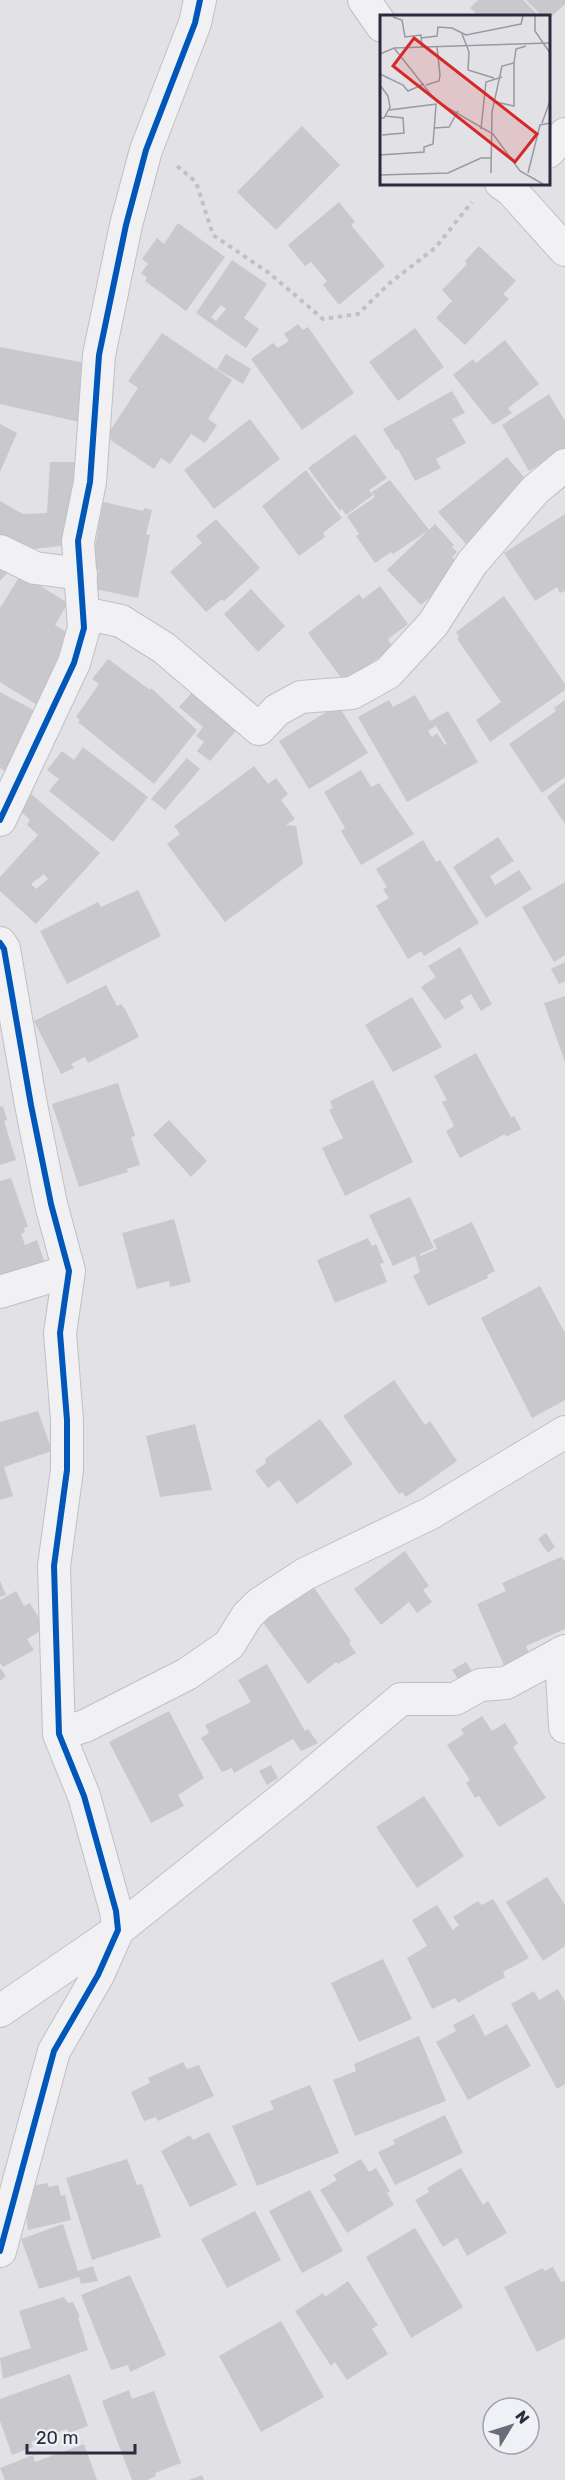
<svg xmlns="http://www.w3.org/2000/svg" width="565" height="2480" font-family="Rubik,sans-serif">
<style>
.building{fill:#c8c8cd;fill-rule:evenodd}
.lines{fill:none;stroke-linecap:round;stroke-linejoin:round}
.minor-casing{stroke:#c0c0c4;stroke-width:34}
.path{stroke:#c0c1c7;stroke-width:4;stroke-dasharray:4.5 4.5;stroke-linecap:butt}
.minor{stroke:#f1f1f3;stroke-width:32}
.cycleway-casing{stroke:#eff1f6;stroke-width:10}
.cycleway{stroke:#0057b8;stroke-width:6}
.inset-road{fill:none;stroke:#9899a3;stroke-width:1.5}
.view{fill:#d62828;fill-opacity:0.15;stroke:#d62828;stroke-width:3}
.inset-edge{fill:none;stroke:#292c3f;stroke-width:3}
</style>
<rect width="100%" height="100%" fill="#e2e2e6"/>
<path class="building" d="M478,0H523L539,16H479L470,8Z
M526,0H565V4L548,20V16H542Z
M302,126L340,165L276,230L237,192Z
M339,202L355,222L351,225L385,266L339,305L323,285L327,281L311,262L305,266L288,245Z
M178,223L225,257L186,311L145,281L147,278L141,273L148,264L142,259L157,238L164,244Z
M479,246L516,281L503,294L509,299L465,345L436,318L452,301L442,290L467,264L465,261Z
M232,260L267,284L244,318L259,329L246,348L196,313ZM221,305L226,309L216,321L211,317Z
M298,324L303,330L308,327L354,393L302,430L251,359L273,343L278,348L289,341L284,334Z
M415,328L444,367L398,401L369,362Z
M162,333L232,380L208,419L217,425L205,443L191,434L170,464L161,458L154,469L109,439L111,437L108,434L138,388L128,381Z
M505,340L539,384L508,408L512,413L493,425L453,375L473,359L476,363Z
M0,347L91,364L79,422L0,404Z
M226,354L251,369L243,384L217,369Z
M452,391L465,413L452,419L466,443L436,459L441,468L415,481L398,449L396,450L383,429Z
M549,394L565,421V448L529,471L502,425Z
M250,419L280,459L214,509L184,470Z
M0,424L17,433L0,472Z
M355,434L387,478L369,490L373,495L346,515L342,509L340,511L308,468Z
M507,457L530,484L487,520L491,524L467,545L438,512Z
M50,462H79L72,545L12,551L0,544V501L23,514L47,513Z
M306,470L342,518L323,533L325,537L299,556L262,506Z
M390,480L429,530L393,554L391,552L375,563L356,536L359,534L347,516L375,497L372,492Z
M103,502L143,511L144,508L152,510L146,534L150,535L138,598L95,589L99,570L91,569Z
M565,514V591L560,593L557,587L535,601L504,553Z
M216,519L260,568L224,601L222,599L206,612L170,572L202,543L196,536Z
M435,524L454,545L452,547L457,552L452,557L457,562L448,570L454,577L421,605L387,570Z
M0,562L10,570L0,581Z
M21,574L68,603L55,625L77,639L37,705L0,682V608Z
M380,586L408,624L388,639L393,647L345,683L308,633L359,594L363,599Z
M251,589L285,626L258,652L224,614Z
M504,596L565,684V690L490,742L476,720L501,702L457,639L459,637L456,632Z
M108,659L150,690L151,688L197,730L154,784L78,722L80,720L76,717L99,684L92,679Z
M196,688L240,726L210,761L197,751L204,742L196,736L203,727L179,707Z
M0,692L37,712L5,771L0,768Z
M415,695L430,721L448,711L478,762L407,802L358,717L389,700L393,707ZM436,726L447,744L445,745L437,733L432,737L428,731Z
M565,700V777L542,793L509,744L556,711L554,708Z
M338,705L368,753L309,789L279,741Z
M83,747L148,797L113,842L49,791L59,779L47,770L62,751L74,760Z
M187,758L200,769L165,810L151,799Z
M254,766L268,784L276,778L288,794L281,800L295,819L286,825L296,826L303,864L225,922L167,844L180,834L174,826Z
M361,770L371,787L379,783L414,834L361,865L341,831L345,828L324,792Z
M565,782V824L547,797Z
M30,793L100,853L36,924L0,891V877L38,835L27,825L30,820L17,808ZM44,874L48,879L36,889L31,884Z
M498,837L514,861L490,876L495,885L519,870L532,889L486,918L453,867Z
M423,840L436,862L440,860L479,923L424,956L421,951L408,959L376,906L389,898L383,889L387,887L376,869Z
M565,882V955L554,962L522,907Z
M138,890L161,936L67,984L40,931L98,902L101,907Z
M460,947L492,1004L481,1011L471,994L460,1001L464,1008L445,1020L421,987L436,977L428,966Z
M565,962V981L559,984L551,969Z
M106,985L117,1006L121,1004L125,1009L139,1037L88,1063L85,1057L71,1064L74,1068L61,1074L34,1021Z
M565,996V1062L544,1003Z
M412,997L442,1047L393,1072L365,1025Z
M476,1053L511,1117L514,1116L521,1129L506,1137L505,1134L460,1158L446,1131L454,1126L442,1102L447,1100L434,1076Z
M373,1080L413,1162L345,1196L322,1148L343,1138L329,1110L333,1108L330,1101Z
M118,1083L135,1136L131,1137L140,1165L127,1169L128,1172L79,1187L52,1104Z
M3,1106L7,1120L4,1121L16,1160L0,1165V1107Z
M169,1120L207,1161L191,1177L153,1135Z
M11,1178L28,1227L24,1228L25,1232L21,1234L25,1245L37,1240L46,1267L0,1282V1181Z
M410,1197L434,1248L420,1254V1256L437,1249L433,1240L472,1222L495,1271L487,1275L488,1278L428,1306L413,1276L420,1272L415,1256L393,1266L369,1215Z
M174,1219L191,1282L170,1287L169,1281L137,1289L122,1233Z
M368,1238L372,1246L376,1244L384,1263L380,1264L387,1282L335,1303L317,1260Z
M540,1286L565,1333V1400L532,1418L481,1318Z
M394,1380L425,1425L430,1421L457,1461L406,1497L402,1492L399,1494L343,1416Z
M38,1411L52,1451L4,1467L13,1496L0,1500V1422Z
M320,1419L353,1464L297,1504L279,1480L268,1488L255,1471L266,1463L265,1459Z
M195,1424L212,1490L160,1497L146,1436Z
M546,1533L555,1547L548,1553L538,1539Z
M405,1551L429,1586L423,1590L432,1602L417,1613L409,1602L381,1625L354,1589Z
M561,1557L565,1561V1629L526,1646L531,1658L506,1670L477,1604L506,1591L502,1583Z
M0,1581L6,1595L0,1597Z
M313,1586L351,1641L349,1643L356,1653L338,1664L336,1662L308,1684L262,1621Z
M16,1591L24,1606L30,1603L45,1628L27,1639L34,1650L3,1667L0,1663V1600Z
M466,1662L474,1674L460,1682L452,1670Z
M267,1664L305,1731L308,1729L318,1743L301,1751L293,1739L234,1773L232,1768L222,1772L201,1738L209,1733L205,1725L251,1702L238,1680Z
M0,1668L6,1676L0,1681Z
M169,1711L204,1778L178,1795L184,1806L151,1823L109,1742Z
M482,1716L492,1731L505,1723L518,1743L513,1747L546,1798L499,1827L479,1796L475,1798L466,1783L470,1780L447,1745L464,1734L461,1729Z
M271,1765L278,1778L267,1785L259,1771Z
M424,1796L464,1856L417,1888L376,1827Z
M547,1877L565,1905V1946L543,1961L506,1902Z
M493,1899L529,1958L503,1972L505,1977L458,2003L455,1998L432,2009L407,1958L427,1946L412,1920L437,1905L453,1930L459,1925L453,1917L478,1901L482,1905Z
M383,1959L412,2019L359,2042L331,1983Z
M558,1989L565,2002V2084L557,2089L511,2004L534,1991L539,2000Z
M474,2014L485,2036L507,2024L531,2066L468,2100L436,2042L456,2031L453,2025Z
M419,2036L446,2101L355,2136L333,2080L356,2071L354,2064Z
M183,2062L187,2069L199,2065L214,2096L158,2121L156,2117L144,2121L131,2092L150,2083L148,2078Z
M310,2085L339,2153L257,2186L232,2126L274,2109L270,2101Z
M445,2115L463,2153L395,2185L378,2152L395,2144L393,2140Z
M209,2132L237,2185L190,2207L161,2151L190,2135L193,2140Z
M127,2159L137,2185L142,2184L161,2237L92,2260L66,2178Z
M361,2159L369,2172L376,2168L390,2191L387,2193L394,2205L347,2233L320,2190L337,2180L333,2175Z
M461,2168L483,2205L488,2201L507,2233L467,2256L457,2238L443,2247L415,2200L429,2192L427,2188Z
M47,2183L49,2187L58,2185L61,2196L65,2195L71,2220L28,2230L23,2188Z
M310,2190L343,2251L302,2273L269,2211Z
M255,2211L281,2260L227,2288L201,2239Z
M63,2224L78,2271L93,2266L98,2281L81,2284L79,2277L39,2289L21,2239Z
M415,2228L463,2307L411,2338L366,2257Z
M553,2267L561,2282L565,2281V2338L537,2352L504,2287L543,2268L544,2271Z
M130,2275L166,2355L130,2372L128,2365L111,2370L81,2295Z
M348,2281L378,2325L372,2329L388,2354L347,2380L335,2362L331,2366L295,2311L323,2293L325,2297Z
M64,2297L68,2303L73,2302L80,2317H78L88,2350L3,2379L0,2358L31,2348L19,2311Z
M281,2321L324,2397L261,2432L219,2356Z
M70,2374L88,2426L69,2433L67,2429L31,2442L33,2447L12,2455L0,2421V2399Z
M129,2390L132,2399L154,2391L181,2463L155,2473L156,2476L147,2480H132L102,2401Z
M84,2444L97,2480H5L0,2468L33,2455L35,2462Z
M202,2475L204,2480H189Z"/>
<g class="lines">
<g class="minor-casing">
<path id="minor" d="M364,0L382,26
M548,152L565,134
M501,183L511,190L565,250
M0,551L35,568L81,574
M83,613L121,621L164,648L259,729L277,710L301,697L352,693L388,673L433,624L472,563L535,490L565,465
M0,820L74,663L84,628L78,541L90,482L99,355L126,225L146,150L195,23L200,0
M0,943L4,949L31,1105L51,1204L69,1271L60,1333L67,1420V1470L54,1566L59,1734L84,1796L116,1911L118,1930L98,1975L54,2051L0,2251
M0,1292L69,1271
M561,1653L565,1727
M59,1734L85,1726L187,1674L229,1645L247,1616L259,1604L305,1574L431,1513L565,1432
M0,2011L118,1930L293,1790L401,1699H455L480,1685L506,1683L565,1651"/>
</g>
<path class="path" d="M177,166L196,182L213,235L269,273L323,319L358,314L391,282L435,248L472,202"/>
<use href="#minor" class="minor"/>
<g class="cycleway-casing">
<path id="cycleway" d="M0,820L74,663L84,628L78,541L90,482L99,355L126,225L146,150L195,23L200,0
M0,943L4,949L31,1105L51,1204L69,1271L60,1333L67,1420V1470L54,1566L59,1734L84,1796L116,1911L118,1930L98,1975L54,2051L0,2251"/>
</g>
<use href="#cycleway" class="cycleway"/>
</g>
<g transform="translate(380 15)">
<rect width="170" height="170" fill="#e2e2e6"/>
<path class="inset-road" d="M155,1V16L170,38M13,2L22,5L25,22L41,20L42,32M82,19L89,37L88,55L114,63M41,23L57,21L58,12L72,13L86,20L141,9L143,1M14,33L56,86L113,119L140,156L163,169M0,39L14,33L170,28M0,59L23,70L28,76L44,69M0,70L8,81L10,92L4,103H0M46,70L59,66L60,60L57,32M116,87L134,91V48M9,95L57,89M162,108L170,86M54,113L69,112L78,96M101,114L106,67L122,62M2,120L24,118L23,103L5,101M0,140L44,137V132L53,129L56,90M111,158L112,97L122,51L134,48L136,34L146,31M148,158L160,110L170,108M0,160L68,158L101,143H112"/>
<path class="view" d="M34,23L157,119L135,147L13,51Z"/>
<rect width="170" height="170" class="inset-edge"/>
</g>
<g transform="translate(511 2426) rotate(52)"><circle r="28" fill="#eff1f6" stroke="#a0a2ad" stroke-width="1.5"/>
<path d="M0-4.5L10 22L0 15L-10 22Z" fill="#6a6c79"/>
<text y="-9" font-size="16" font-weight="bold" text-anchor="middle" fill="#292c3f">N</text>
</g>
<path d="M27 2444v9h108v-9" fill="none" stroke="#292c3f" stroke-width="3"/>
<text x="36" y="2444" font-size="18" fill="#292c3f" stroke="#eff1f6" stroke-width="4.5" paint-order="stroke">20 m</text>
</svg>
